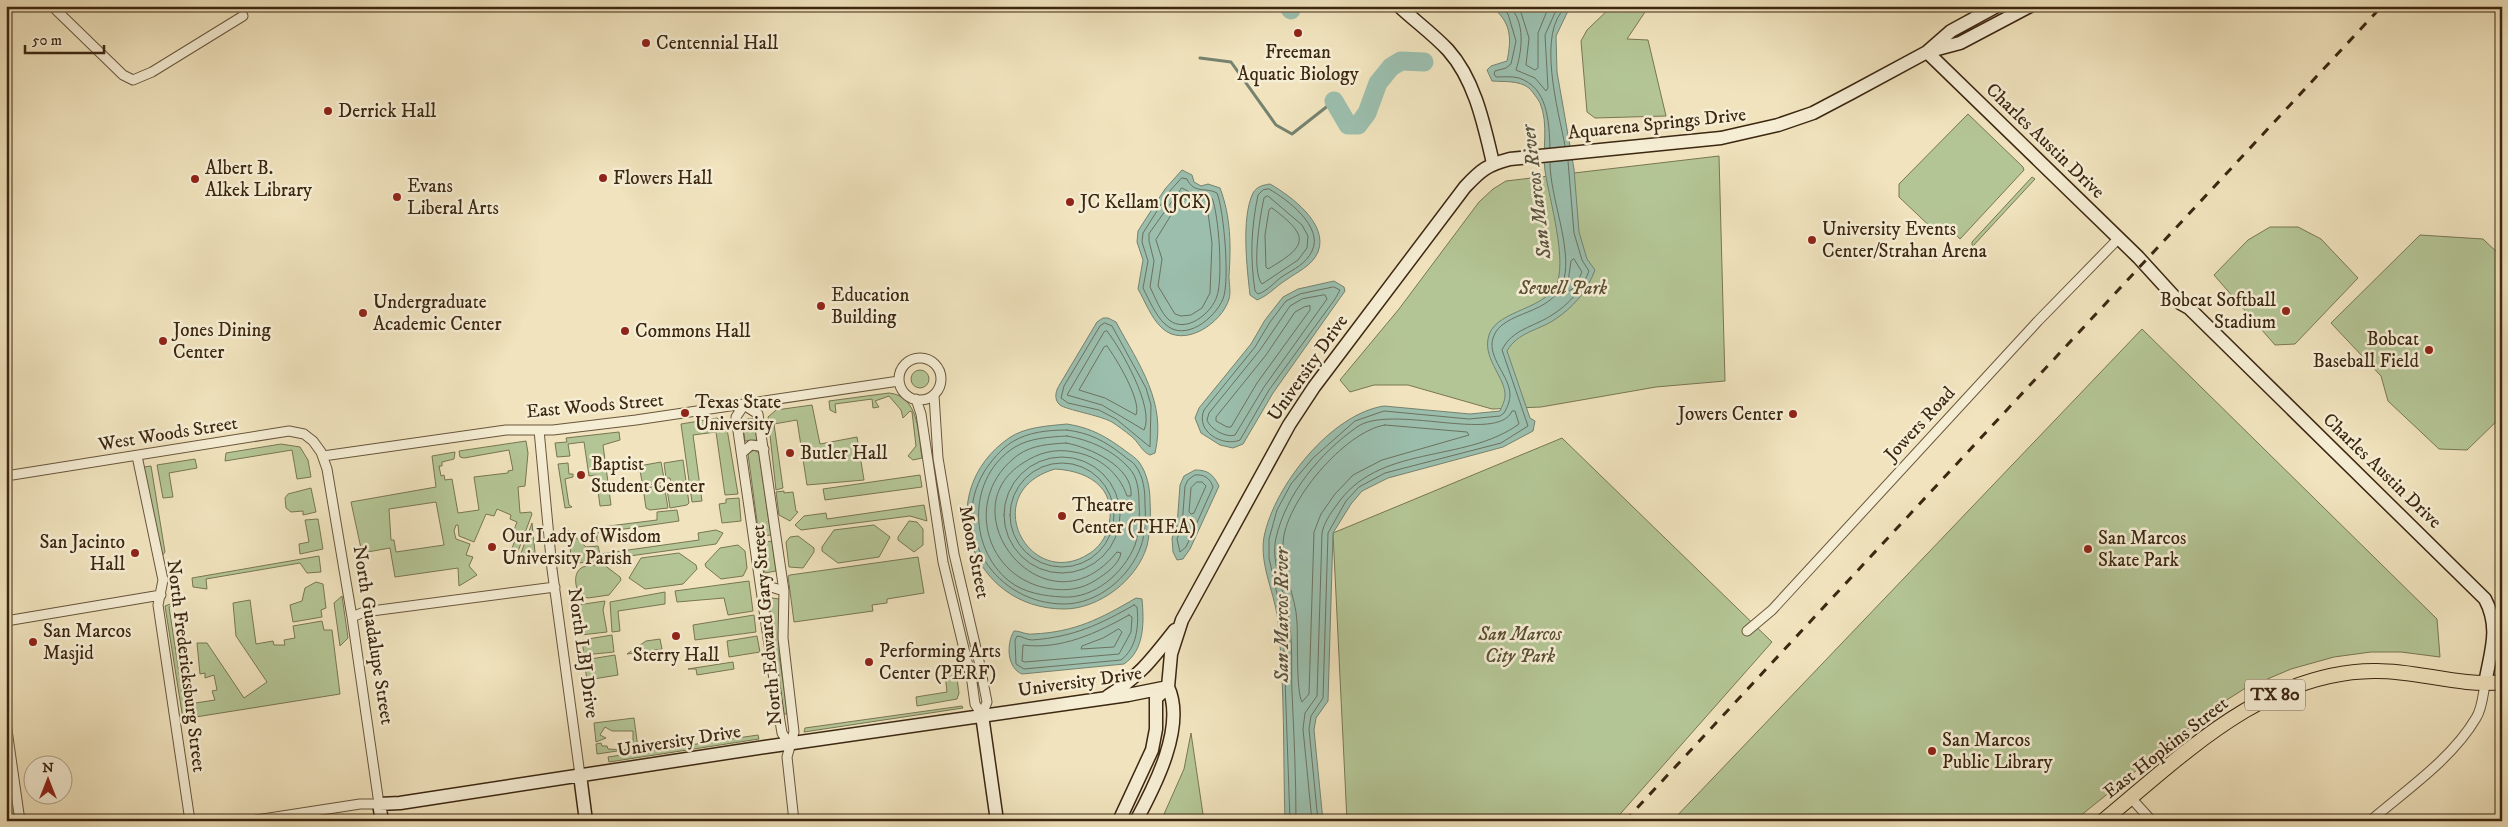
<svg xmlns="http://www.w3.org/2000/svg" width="2508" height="827" font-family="'IM FELL DW Pica',serif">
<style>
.green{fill:#b4c595;stroke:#787653;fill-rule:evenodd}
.water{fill:#9bbead;stroke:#75826f;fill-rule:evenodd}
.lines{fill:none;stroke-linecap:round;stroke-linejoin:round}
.shore{stroke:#6c725f;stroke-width:1}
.stream{stroke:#75826f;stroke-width:3}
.river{stroke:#9bbead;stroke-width:19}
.street-casing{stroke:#69563c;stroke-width:11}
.secondary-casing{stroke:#3c2711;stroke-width:15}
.primary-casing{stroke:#3c2711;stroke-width:16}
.street{stroke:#f5edd4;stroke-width:9}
.secondary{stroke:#f5edd4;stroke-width:12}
.primary{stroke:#f0e3bd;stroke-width:14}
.rail{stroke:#3c2711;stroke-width:3;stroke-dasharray:9 9;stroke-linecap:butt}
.poi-dot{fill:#8f2418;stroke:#f5edd4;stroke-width:2}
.labels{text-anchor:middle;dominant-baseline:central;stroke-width:5;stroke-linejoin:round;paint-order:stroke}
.shield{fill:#f5edd4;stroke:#74624c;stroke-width:1}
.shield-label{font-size:18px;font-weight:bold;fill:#3c2711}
.poi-label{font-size:19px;fill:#3c2711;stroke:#f5edd4;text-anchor:start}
.street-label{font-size:19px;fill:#3c2711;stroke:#f5edd4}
.park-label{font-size:19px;font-style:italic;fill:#5a4e32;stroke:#f5edd4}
.water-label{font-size:20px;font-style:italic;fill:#585440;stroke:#f5edd4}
</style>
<rect width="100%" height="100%" fill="#f0e3bd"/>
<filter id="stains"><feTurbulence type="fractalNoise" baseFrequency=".004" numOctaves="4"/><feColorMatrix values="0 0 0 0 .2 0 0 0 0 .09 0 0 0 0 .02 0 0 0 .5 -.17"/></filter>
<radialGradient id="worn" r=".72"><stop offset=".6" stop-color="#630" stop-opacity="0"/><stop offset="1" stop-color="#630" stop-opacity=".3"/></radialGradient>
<path class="green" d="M1612,6H1649L1627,39L1648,40L1666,116L1595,118L1587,112L1581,41L1587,30Z
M1968,114L2023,167L2024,170L1960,239C1953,231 1947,229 1937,233L1899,197V184Z
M1719,156L1725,381L1656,387L1541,407L1492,409L1408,385H1374L1350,392L1340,380L1399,309L1479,202L1493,189L1506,181Z
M2032,177L2035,179L1973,246L1972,245V242Z
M2270,227H2298L2321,239L2358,278L2295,344L2275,345L2214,275L2248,240Z
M2420,235L2483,239L2502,257V416L2467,450L2439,449L2388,401L2381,376L2331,323Z
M2142,329L2437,619L2440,657L2401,652H2371L2334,657L2291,669L2244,689L2211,710L2074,821H1672Z
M911 379a9 9 0 1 1 18 0a9 9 0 1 1-18 0Z
M889,393C920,396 918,436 922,458L913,460L908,456L916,446L912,412L910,411L903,418L901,410L889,396L875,401L879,407L873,408L872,399L835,404L836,413L830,410L829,401Z
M812,405L820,444L857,437L864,480L807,485L797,420L774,424L783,488L776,490L768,417L776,410Z
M717,418L726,423L738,494L725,495L716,432L693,435L702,501L692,502L681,424Z
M754,418L757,440L745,441L742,420Z
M619,432L620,440L603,445L611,505L600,506L596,475L589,476L584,442L568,444L570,456L557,457L555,443L567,442L566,438Z
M1562,438L1772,642L1614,821H1347L1333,533Z
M526,441L528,453L525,486L518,487L520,513L531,512L532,514L517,554L511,551L515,540L511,538L517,522L510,519L511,515L497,509L494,516L486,514L474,542L459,536L458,525H456L454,531L456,539L470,544L466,555L473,557L469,566L477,575L459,586L458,568L395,577L390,548L362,553L351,502L436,487L432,456L455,452L454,459L442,462V466H439L441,476L444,475L445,480L452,479L458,513L479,510L474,477L508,473V471L513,470L509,450L464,458L460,457L459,451ZM436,502L444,545L396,552L394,540H391L389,509Z
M281,444L300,447L308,460L311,477L297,479L292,450L225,461L226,453Z
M754,450L759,453L771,535L759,536L748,454Z
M195,459L197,468L169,473L173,497L163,498L157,465Z
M683,460L686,481L671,483L670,478H666L664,463Z
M661,462L664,478L660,479V483L643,486L639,466Z
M568,463L569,474H573V477L565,479L569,505L572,507L565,508L558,464Z
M151,466L165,552L162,556L158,553L144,467Z
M920,475L922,487L825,500L823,489Z
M686,483L689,503L687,505L670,508L667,490H671V485Z
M661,486V491L665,490L668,508L650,510L646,508L643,488Z
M311,488L316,512L303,515V511L291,512L286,508L285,498L288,494Z
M784,491V493L793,492L796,511L798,512L790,521L779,515L776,492Z
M739,498L741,521L722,523L719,504L726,503V499Z
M924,505L927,521L910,516L801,530L795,525L804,516L826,513L827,519Z
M677,510L679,521L597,533V542L595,543L593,528L657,520V512Z
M318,519L323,549L300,554L299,544L309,542L305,520Z
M909,521L917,522L923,529V545L914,552L898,540V537Z
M532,523L536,562L520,556Z
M874,525L890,537L879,557L838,563L822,551V547L834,530Z
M568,530L586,547L598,546L600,554L699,540L698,533L716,530L723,533L716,544L572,564Z
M798,536L814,548V552L803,568L789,567L786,542L790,537Z
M772,541L776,571L765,573L760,543Z
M738,545L745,551L747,568L743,576L721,579L706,567L705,564L720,548Z
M679,553L696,565L697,569L683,584L645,589L629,578L641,558Z
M319,556L321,572L307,573L300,563L206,579L207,589L193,587L192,578Z
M918,557L924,593L887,599V603L872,605L873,611L794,622L788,576L790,575Z
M603,564L620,577L621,580L609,595L588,598L581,596C575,589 572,572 583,567C589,565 597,565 603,564Z
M749,581L753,611L728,615L724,598L677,602L675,591Z
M316,582L323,584L326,608L321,610L322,617L293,622L290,605L302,601L305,588Z
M665,592V604L618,611L620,631L612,632L610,602Z
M342,596L348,638L340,646L334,603Z
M772,598L779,599L780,604L779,655L788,714H784L769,602Z
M250,600L256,644L273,641L274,645H285L284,640L295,638L293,626L322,621L324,630H332L340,694L183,719L165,606L178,601L179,604L169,607L182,692L186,691L189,704L215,700L212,691L217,690L214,675L205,678V673L200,674L197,643H207L244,698L267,682L236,636L233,603Z
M605,601L603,610L607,632L581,635L577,605Z
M754,615L756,632L695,640L693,625Z
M612,635L614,652L584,655L582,640Z
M757,636L760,652L729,657L727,641Z
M660,639L662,649L627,654L646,641Z
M615,655L618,675L587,680L584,660Z
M733,662L734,669L697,675L696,669H688Z
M956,671L959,693L957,699L917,706L916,697L947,692L945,673Z
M962,706L963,708L804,732L805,728Z
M634,718L638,748L597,754L596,744L601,743L602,746H607L608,749L626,750L628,744L633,743V731H612L605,727L600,735L606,738L596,742L594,723Z
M1191,733L1204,821H1161L1184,769Z
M758,735L759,739L609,762L608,757Z"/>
<path class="water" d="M1491,6H1576L1567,13L1556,36L1557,72L1574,169L1579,232L1587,259L1595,270C1587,291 1574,307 1554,320C1537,331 1518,332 1507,351L1530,418L1535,421L1533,431L1503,447L1388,478L1362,491L1351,504L1333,533L1328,701L1316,718L1314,730L1323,821H1285C1283,755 1285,688 1278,623C1276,595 1259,566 1264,537C1274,486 1331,414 1384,406L1470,414L1500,411C1502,406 1505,401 1505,396C1506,379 1484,360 1488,339C1492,311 1541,311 1555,287C1569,265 1549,198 1545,171C1542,150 1549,124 1540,103C1538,99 1532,91 1529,88C1519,80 1503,82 1492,81L1487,70L1491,66L1507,61C1512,37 1511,22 1491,6Z
M1182,170L1192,175L1194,182L1201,186L1208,184L1220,188C1231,217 1231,246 1229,276C1229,283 1231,292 1229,299C1222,323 1184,349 1162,328C1151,318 1145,301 1138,289L1143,260L1137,242L1138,231L1165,189Z
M1270,184C1291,196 1329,224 1318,252C1312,266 1297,272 1286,280C1275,287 1269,295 1257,300L1250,295C1247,268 1241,218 1253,193C1257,186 1264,185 1270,184Z
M1334,281L1344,287L1345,291L1273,393L1243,444L1233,448L1220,445L1201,433L1195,418L1199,408L1251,344L1265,320L1283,297L1298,289Z
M1103,318H1108L1116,322C1139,365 1167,402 1155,453L1150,455C1142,452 1138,441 1131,436C1125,431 1118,426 1112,422C1099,415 1067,410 1060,405C1053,399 1056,390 1060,384L1097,322Z
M1067,424C1092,428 1107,437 1127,452C1131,455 1136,458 1139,462C1147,473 1150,488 1150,501C1151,515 1150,533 1147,546C1137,580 1099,609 1064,609C970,609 930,493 1009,438C1025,427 1047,426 1067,424ZM1055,469C1093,471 1120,492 1107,532C1103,542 1096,550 1087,555C1028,590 977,492 1055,469Z
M1195,470C1208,470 1213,474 1219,486L1190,549L1183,559L1177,560L1173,552L1172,538L1177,526L1180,485L1184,476Z
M1136,598L1142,599C1144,621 1145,650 1124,664L1022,674C1007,668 1006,644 1014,631C1021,631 1026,635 1033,634C1075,632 1100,619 1136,598Z"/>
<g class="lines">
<path class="shore" d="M1499,6L1508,14L1516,41L1511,64L1506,68L1495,71L1494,74L1496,77C1503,77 1512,76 1519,78C1548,88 1549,121 1550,148
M1509,6C1526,22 1522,51 1516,70L1535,78L1546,91L1548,88L1545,35L1558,6
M1519,6L1529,38L1526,65L1535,70L1538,68V33L1549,6
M1565,146C1559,112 1535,31 1567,6
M1182,178L1187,179C1194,194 1205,187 1217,193C1224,211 1230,281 1223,299C1215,318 1185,343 1165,324C1156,316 1149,300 1143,288L1148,261L1142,242L1143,233L1169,192Z
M1182,188L1197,196L1212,198C1219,215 1223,279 1217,296C1212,313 1186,334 1169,320C1161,313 1155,297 1150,287L1154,261L1149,241V234Z
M1269,189C1287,199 1324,227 1312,251C1306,264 1294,269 1283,276C1274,282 1268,291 1258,294L1255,291C1250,258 1251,228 1258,195L1263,190Z
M1268,196L1302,225L1308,236L1307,248L1298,260L1262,284C1251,271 1260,216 1264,198Z
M1182,198L1207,205L1212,243L1210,293L1202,308L1191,315L1181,316L1175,314L1158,286L1162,259L1156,240Z
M1272,208C1311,237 1307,246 1268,269L1266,267L1265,235L1269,210Z
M1574,259L1582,272L1575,287L1569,291L1567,289L1571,261Z
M1334,287L1340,290L1335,299L1269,390L1240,440C1223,447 1195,432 1204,410L1255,347L1270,322L1286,301L1300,294Z
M1325,295L1327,299L1264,387L1235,435C1226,438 1210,429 1207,420L1209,413L1260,350L1290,306L1302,299Z
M1310,306V310L1257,383L1231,427H1227L1216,421V417L1266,355L1295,312L1304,307Z
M1105,323L1112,326L1146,388L1151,405L1150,447L1116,419L1099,410L1068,403L1061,398L1064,386L1100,326Z
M1107,331C1121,349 1155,408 1144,430L1102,405L1067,395L1104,332Z
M1107,346C1116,358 1142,401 1136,415L1105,398L1079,390L1104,347Z
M1385,425L1467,432L1469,435L1382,460L1353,475L1335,494L1321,514L1314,532L1309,694L1302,702C1296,692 1298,637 1297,622C1296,596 1281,570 1283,544C1284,503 1345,431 1385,425Z
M1067,430C1090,433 1105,441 1124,456C1127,459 1133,462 1135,465C1144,477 1145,491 1145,505C1146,517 1145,535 1141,546C1130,577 1098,604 1064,604C996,604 948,533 984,472C991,461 1001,449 1012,442C1028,432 1048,430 1067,430Z
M1067,436C1090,440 1113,450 1129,468C1138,477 1139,492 1139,504C1140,516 1139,534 1135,545C1124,573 1094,599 1063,597C1044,596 1024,593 1009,581C967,547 968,476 1015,447C1030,438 1049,437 1067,436Z
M1066,443C1089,447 1134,467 1131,496H1127C1119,472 1098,456 1074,452C1055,448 1038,453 1023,463C945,512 1047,639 1117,552L1121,553C1119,565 1105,574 1096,580C1082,589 1068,591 1052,589C984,580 962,496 1018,455C1032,445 1050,444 1066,443Z
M1004 515a58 58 0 1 1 116 0a58 58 0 1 1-116 0Z
M1010 515a52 52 0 1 1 104 0a52 52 0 1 1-104 0Z
M1195,475C1204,474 1210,478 1213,487L1186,547L1180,552L1177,539L1182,526L1185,486L1188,480Z
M1197,482H1202L1206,486L1194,513L1191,514L1189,512L1191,488Z
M1134,605L1137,607C1139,625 1137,648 1121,660L1024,669L1016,664L1015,640L1017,636C1022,636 1026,640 1032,640C1073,637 1099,625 1134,605Z
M1129,615L1132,617L1131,632L1119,654L1025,662L1022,661L1023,645C1061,650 1097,633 1129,615Z
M1119,629L1122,632L1114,647L1081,649L1082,646L1103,638Z
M1290,821L1283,621L1269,558V539L1277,510L1291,484L1313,458L1355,421L1384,411L1469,419L1500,416L1504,413C1507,408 1510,401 1510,395C1510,376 1487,358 1493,338C1502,309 1554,317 1564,279C1572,247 1550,197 1550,163
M1296,821C1296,778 1294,735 1292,692C1291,668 1293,643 1289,620C1286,594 1270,564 1276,538C1286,494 1320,453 1357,427C1391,403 1498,444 1512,411H1515L1519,424C1464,464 1378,443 1336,506C1330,514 1324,523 1322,533L1317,696L1305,713L1303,729L1312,821
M1318,821L1309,729L1311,716L1323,698L1328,533L1346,501L1359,487L1385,473L1501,443L1528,426L1502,350C1512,329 1534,327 1552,315C1568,305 1582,290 1589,271L1582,260L1574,233L1568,161"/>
<path class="stream" d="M1200,58L1231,62L1276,125L1292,134L1334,101"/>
<path class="river" d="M1288,6L1291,10
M1334,101L1348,125H1358L1367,113L1378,83L1391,67L1401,61L1424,62"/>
<g class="street-casing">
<path id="street" d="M52,6L123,75L133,80L152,72L243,16
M899 379a21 21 0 1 1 42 0a21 21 0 1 1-42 0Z
M934,395L938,458L954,554L979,661L987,702L982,715
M916,399L921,414L943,562L972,682L975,704L982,715
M744,405L758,414L784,591L783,638L794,732L787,757L794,821
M744,405L736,417L780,721L782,733L789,744
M539,430L552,569L580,775
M742,453L751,445L759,446L764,449
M137,456L163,580L158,605L190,821
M323,456L506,430H553L636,420L899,381
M6,476L289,431L304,434L313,441L321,452L327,469L352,617L379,804H360L250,821
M762,596L764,591L771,587L784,591
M352,617L364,612L555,587
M6,621L161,595
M1747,631L1772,610L2038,321L2118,239
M6,723L20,821
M2131,798L2152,821
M2370,821C2406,790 2452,759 2476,718C2482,709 2483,695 2485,684"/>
</g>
<g class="secondary-casing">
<path id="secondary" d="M1399,6C1415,21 1433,34 1448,50C1475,80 1484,125 1493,163
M1930,51L1960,43L2030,6
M1927,52L2138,257L2180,303L2189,308L2485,599C2501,629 2490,653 2485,684
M1168,687L1171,654L1182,620L1289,425L1314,387L1465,187C1481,170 1487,165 1510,159L1721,138L1778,125L1813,113L1851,93L1927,52L1951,31L1997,6
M1108,696C1140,676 1152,659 1175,630
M982,715L997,821
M580,775L586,821
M382,821L379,804L400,803L765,747L1128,695L1168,687
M1119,821L1152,750L1156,729V698L1168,687
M1136,821C1155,786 1186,726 1168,687"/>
</g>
<g class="primary-casing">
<path id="primary" d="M2103,821C2182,756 2264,672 2374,671C2417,670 2459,687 2502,682"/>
</g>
<use href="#street" class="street"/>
<use href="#secondary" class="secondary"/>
<use href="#primary" class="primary"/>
<path class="rail" d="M1625,821L2382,6"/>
</g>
<g class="poi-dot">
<circle cx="1298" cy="33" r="5"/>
<circle cx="646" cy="43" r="5"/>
<circle cx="328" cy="111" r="5"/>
<circle cx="603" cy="178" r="5"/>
<circle cx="195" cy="179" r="5"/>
<circle cx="397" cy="197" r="5"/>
<circle cx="1070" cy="202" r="5"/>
<circle cx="1812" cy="240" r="5"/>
<circle cx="821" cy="306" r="5"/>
<circle cx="2286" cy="311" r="5"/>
<circle cx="363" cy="313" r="5"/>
<circle cx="625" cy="331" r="5"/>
<circle cx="163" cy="341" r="5"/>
<circle cx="2429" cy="350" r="5"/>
<circle cx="685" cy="413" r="5"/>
<circle cx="1793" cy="414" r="5"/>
<circle cx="790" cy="453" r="5"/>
<circle cx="581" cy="475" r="5"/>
<circle cx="1062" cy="516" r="5"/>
<circle cx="492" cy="547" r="5"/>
<circle cx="2088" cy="549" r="5"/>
<circle cx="135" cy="553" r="5"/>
<circle cx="676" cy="636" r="5"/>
<circle cx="33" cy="642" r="5"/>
<circle cx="869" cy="662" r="5"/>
<circle cx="1932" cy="751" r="5"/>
</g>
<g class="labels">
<rect class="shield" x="2245" y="679.5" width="60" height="31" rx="4"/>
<g class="shield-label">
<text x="2275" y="695">TX 80</text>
</g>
<g class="poi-label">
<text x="656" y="43">Centennial Hall</text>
<text x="1298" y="52" text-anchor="middle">Freeman<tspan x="1298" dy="22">Aquatic Biology</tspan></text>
<text x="338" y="111">Derrick Hall</text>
<text x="205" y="168">Albert B.<tspan x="205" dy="22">Alkek Library</tspan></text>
<text x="613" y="178">Flowers Hall</text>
<text x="407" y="186">Evans<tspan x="407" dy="22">Liberal Arts</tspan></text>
<text x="1080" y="202">JC Kellam (JCK)</text>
<text x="1822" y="229">University Events<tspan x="1822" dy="22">Center/Strahan Arena</tspan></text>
<text x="831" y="295">Education<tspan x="831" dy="22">Building</tspan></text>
<text x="2276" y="300" text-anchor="end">Bobcat Softball<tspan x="2276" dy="22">Stadium</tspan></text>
<text x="373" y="302">Undergraduate<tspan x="373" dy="22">Academic Center</tspan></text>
<text x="173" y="330">Jones Dining<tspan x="173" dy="22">Center</tspan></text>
<text x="635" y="331">Commons Hall</text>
<text x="2419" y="339" text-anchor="end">Bobcat<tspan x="2419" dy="22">Baseball Field</tspan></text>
<text x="695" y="402">Texas State<tspan x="695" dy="22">University</tspan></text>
<text x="1783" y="414" text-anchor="end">Jowers Center</text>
<text x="800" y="453">Butler Hall</text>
<text x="591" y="464">Baptist<tspan x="591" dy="22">Student Center</tspan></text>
<text x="1072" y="505">Theatre<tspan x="1072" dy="22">Center (THEA)</tspan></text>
<text x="502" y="536">Our Lady of Wisdom<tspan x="502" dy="22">University Parish</tspan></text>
<text x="2098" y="538">San Marcos<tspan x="2098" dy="22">Skate Park</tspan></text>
<text x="125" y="542" text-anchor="end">San Jacinto<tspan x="125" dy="22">Hall</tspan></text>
<text x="43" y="631">San Marcos<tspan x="43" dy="22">Masjid</tspan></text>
<text x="879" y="651">Performing Arts<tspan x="879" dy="22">Center (PERF)</tspan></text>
<text x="676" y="655" text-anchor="middle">Sterry Hall</text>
<text x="1942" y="740">San Marcos<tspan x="1942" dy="22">Public Library</tspan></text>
</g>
<g class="street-label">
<text transform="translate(1657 124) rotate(-6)">Aquarena Springs Drive</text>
<text transform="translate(2045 141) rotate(44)">Charles Austin Drive</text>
<text transform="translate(1308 368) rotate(-55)">University Drive</text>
<text transform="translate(595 406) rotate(-5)">East Woods Street</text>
<text transform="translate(1920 424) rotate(-47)">Jowers Road</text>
<text transform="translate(168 434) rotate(-9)">West Woods Street</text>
<text transform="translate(2382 471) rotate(44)">Charles Austin Drive</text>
<text transform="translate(974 552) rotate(79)">Moon Street</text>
<text transform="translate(767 625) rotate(-95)">North Edward Gary Street</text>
<text transform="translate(373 635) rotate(81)">North Guadalupe Street</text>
<text transform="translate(583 653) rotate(82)">North LBJ Drive</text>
<text transform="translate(186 666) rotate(83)">North Fredericksburg Street</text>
<text transform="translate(1080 682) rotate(-8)">University Drive</text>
<text transform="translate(679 741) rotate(-9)">University Drive</text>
<text transform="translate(2166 748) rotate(-38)">East Hopkins Street</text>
</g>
<g class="park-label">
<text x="1563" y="288">Sewell Park</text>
<text x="1520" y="634">San Marcos<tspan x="1520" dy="22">City Park</tspan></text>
</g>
<g class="water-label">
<text transform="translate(1537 192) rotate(-97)">San Marcos River</text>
<text transform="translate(1282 615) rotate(-90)">San Marcos River</text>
</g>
</g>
<rect width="2508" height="827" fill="none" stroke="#f0e3bd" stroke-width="25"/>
<rect x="8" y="8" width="2493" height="812" fill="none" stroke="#3c2711" stroke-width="2.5"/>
<rect x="12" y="12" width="2483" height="802" fill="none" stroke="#3c2711"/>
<g transform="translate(48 780)"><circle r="24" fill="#f5edd4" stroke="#ab9e86"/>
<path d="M0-4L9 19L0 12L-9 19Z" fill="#8f2418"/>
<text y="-8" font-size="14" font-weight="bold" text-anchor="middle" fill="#3c2711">N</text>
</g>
<path d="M25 45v8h79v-8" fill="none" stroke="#3c2711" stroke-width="2.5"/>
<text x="32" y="45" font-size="15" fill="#3c2711" stroke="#f5edd4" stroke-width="4" paint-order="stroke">50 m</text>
<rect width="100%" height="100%" filter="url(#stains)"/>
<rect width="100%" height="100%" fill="url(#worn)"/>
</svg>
